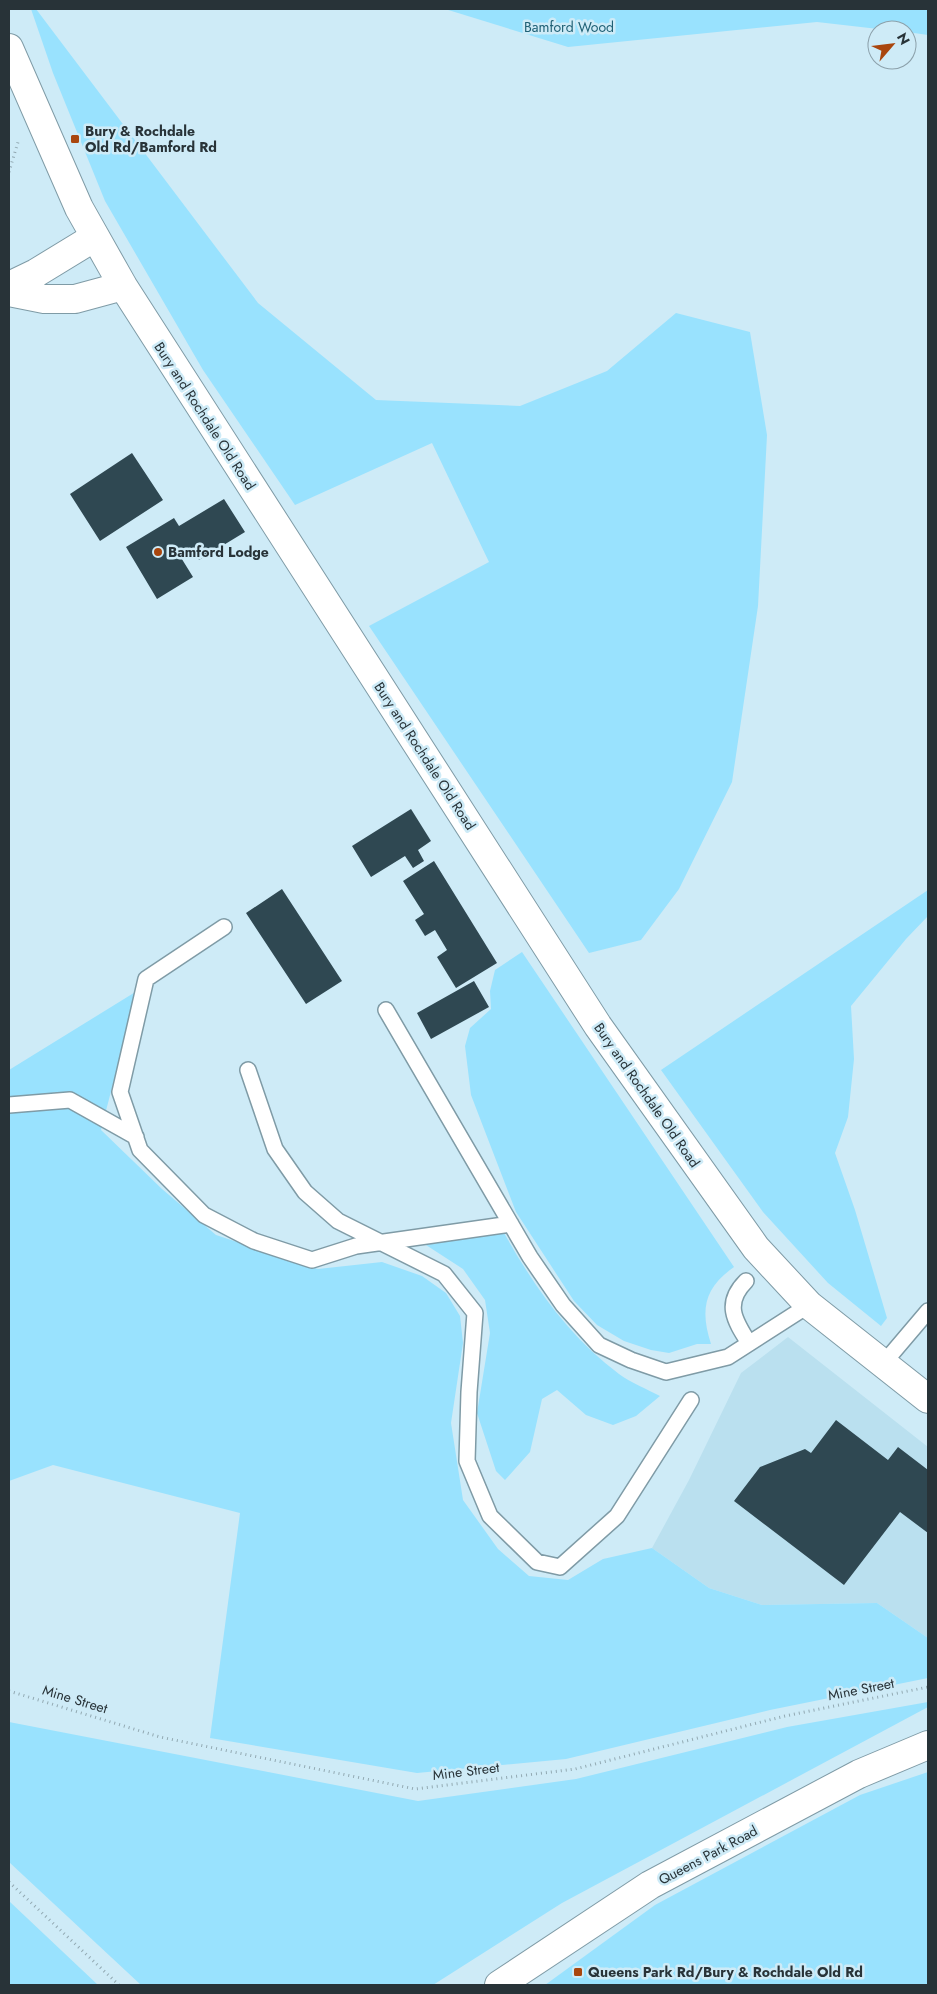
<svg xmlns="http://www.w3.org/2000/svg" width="937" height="1994" font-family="Jost,sans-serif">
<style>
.built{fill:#bae0ef}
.green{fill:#99e2fe}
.building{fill:#2f4852}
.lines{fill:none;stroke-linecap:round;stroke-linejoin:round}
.lane-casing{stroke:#7f9ba6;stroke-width:18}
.secondary-casing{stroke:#7f9ba6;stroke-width:30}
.path{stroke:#92a9b2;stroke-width:3;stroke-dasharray:1 4;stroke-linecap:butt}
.lane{stroke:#fff;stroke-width:15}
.secondary{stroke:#fff;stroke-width:28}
.poi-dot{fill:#a9460e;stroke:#ceebf7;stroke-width:2}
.labels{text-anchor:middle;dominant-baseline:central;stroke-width:5;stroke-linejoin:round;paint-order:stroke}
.park-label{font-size:14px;fill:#1f6075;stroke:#ceebf7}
.poi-label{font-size:14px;font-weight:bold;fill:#283338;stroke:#ceebf7;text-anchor:start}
.street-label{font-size:14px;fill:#283338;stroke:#ceebf7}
</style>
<rect width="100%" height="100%" fill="#ceebf7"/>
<path class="built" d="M788,1337L928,1447V1638L877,1603L762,1605L709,1588L652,1548L689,1480L741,1373Z"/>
<path class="green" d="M31,9H36L258,303L376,400L520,406L607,371L676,313L750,332L767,435L758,606L732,782L679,889L641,940L589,953L369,626L489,562L432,443L295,505L203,370L105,201L53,73Z
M445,9H928V35L907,32V30H887L817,22L568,47Z
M928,890V916L906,939L851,1006L854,1059L848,1117L835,1153L855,1210L887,1318L881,1326L828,1283L763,1212L661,1070Z
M522,952L734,1267C704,1288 700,1310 711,1344H697L669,1353L651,1350L624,1341L597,1325L574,1301L516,1212L471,1095L465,1046L470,1028L491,1009L490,991L495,970Z
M137,991L101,1130L162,1189L216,1235L318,1269L382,1262L422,1276L446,1293L460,1316L463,1343L451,1423L463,1500L498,1549L529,1576L568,1580L603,1559L652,1548L709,1588L762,1605L877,1603L928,1638V1678L770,1710L566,1759L417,1773L210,1738L240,1513L53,1465L9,1481V1070Z
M503,1231C533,1285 569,1337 619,1374C631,1383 647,1389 660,1396L636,1416L613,1425L586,1415L557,1390L542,1399L530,1452L505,1480L496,1471L477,1413L490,1333L485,1300L463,1269L426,1245Z
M928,1702V1707L562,1903L433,1985H141L9,1862V1722L418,1801L576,1779L787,1727Z
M928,1772V1985H545L655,1905L860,1795Z
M9,1901L98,1985H9Z"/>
<path class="building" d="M132,453L163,500L100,541L70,494Z
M224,499L245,532L199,560L192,549L180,556L193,577L157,599L126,547L174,518L179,526Z
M411,809L431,841L418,850L424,861L413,868L405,856L371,877L352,846Z
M434,861L497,963L456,988L437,957L447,950L435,930L425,936L415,920L424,914L403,881Z
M282,889L342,981L306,1004L246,913Z
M474,981L489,1007L431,1039L417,1013Z
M836,1420L888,1460L898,1447L928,1470V1533L900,1512L844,1585L734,1501L760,1467L805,1449L811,1453Z"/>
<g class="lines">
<g class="lane-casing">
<path id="lane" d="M224,927L146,979L120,1092L140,1150L204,1215L254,1241L312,1260L356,1246L511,1224
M386,1010L530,1257L563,1305L599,1345L631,1360L666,1372L728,1357L809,1305
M248,1070L275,1149L305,1192L338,1221L444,1274L475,1313L469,1392L467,1461L490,1516L537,1562L560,1567L617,1516L691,1400
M9,1105L70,1100L136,1137
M746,1281C724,1303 734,1320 749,1343
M883,1364L928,1311"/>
</g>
<g class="secondary-casing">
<path id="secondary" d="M9,48L79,208L123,286L598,1026L756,1248L809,1305L928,1399
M9,286L36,273L95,237
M9,292L44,299H75L123,286
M499,1985L650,1885L859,1774L928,1745"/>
</g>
<path class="path" d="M9,172L18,142
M9,1691L160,1737L415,1789L575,1769L785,1716L928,1687
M9,1882L119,1985"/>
<use href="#lane" class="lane"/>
<use href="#secondary" class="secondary"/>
</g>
<g class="poi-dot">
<rect x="70" y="134" width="10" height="10" rx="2.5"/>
<circle cx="158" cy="552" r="5"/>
<rect x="573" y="1967" width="10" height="10" rx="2.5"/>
</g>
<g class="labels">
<g class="park-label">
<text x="569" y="27">Bamford Wood</text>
</g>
<g class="poi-label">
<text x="85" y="131">Bury &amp; Rochdale<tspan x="85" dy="16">Old Rd/Bamford Rd</tspan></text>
<text x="168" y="552">Bamford Lodge</text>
<text x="588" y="1972">Queens Park Rd/Bury &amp; Rochdale Old Rd</text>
</g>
<g class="street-label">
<text transform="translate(205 416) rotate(57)">Bury and Rochdale Old Road</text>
<text transform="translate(425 756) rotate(57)">Bury and Rochdale Old Road</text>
<text transform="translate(647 1095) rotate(55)">Bury and Rochdale Old Road</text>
<text transform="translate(861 1689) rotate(-11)">Mine Street</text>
<text transform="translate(75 1699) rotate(17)">Mine Street</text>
<text transform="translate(466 1771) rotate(-7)">Mine Street</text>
<text transform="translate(708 1855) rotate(-28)">Queens Park Road</text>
</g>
</g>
<rect width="937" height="1994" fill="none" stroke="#283338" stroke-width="20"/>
<g transform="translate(892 45) rotate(62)"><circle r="24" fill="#ceebf7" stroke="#8ca1ab"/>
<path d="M0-4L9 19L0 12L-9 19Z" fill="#a9460e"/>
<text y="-8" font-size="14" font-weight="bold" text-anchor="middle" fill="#283338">N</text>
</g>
</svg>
